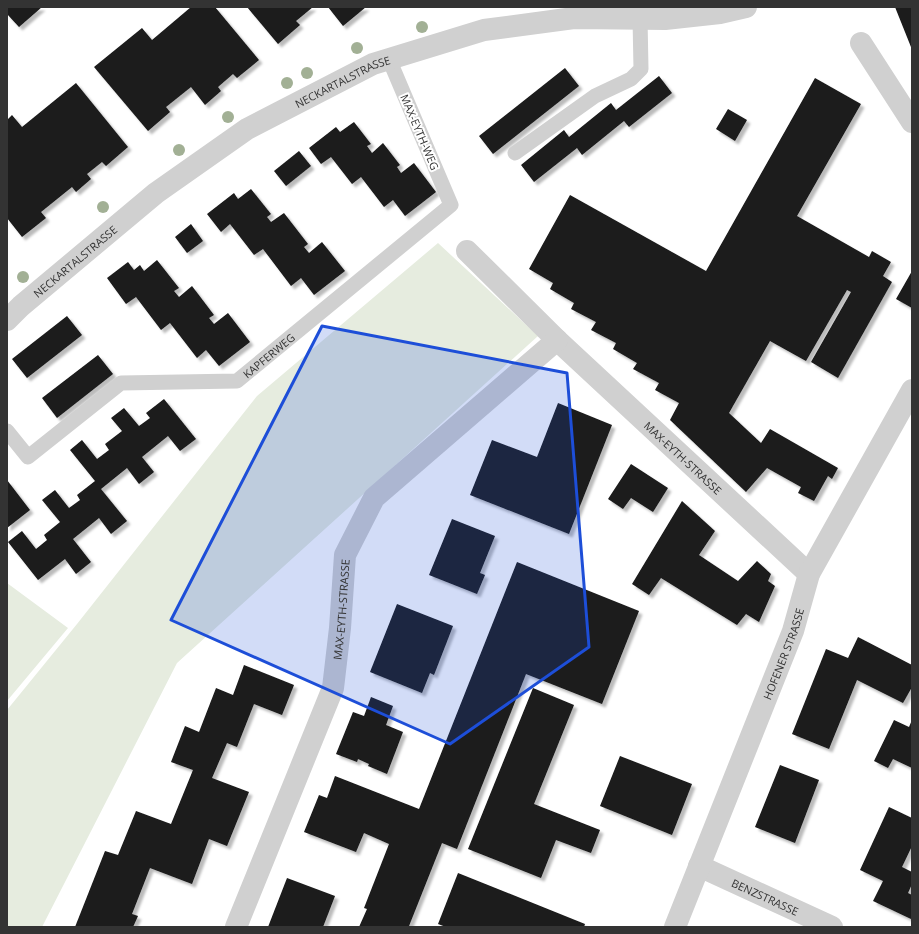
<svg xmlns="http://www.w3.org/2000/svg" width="919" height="934" font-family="'Open Sans',sans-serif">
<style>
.green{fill:#e6ecdf}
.building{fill:#1a1a1a;filter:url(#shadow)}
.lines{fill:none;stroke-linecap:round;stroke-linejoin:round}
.lane{stroke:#d0d0d0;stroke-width:15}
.street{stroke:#d0d0d0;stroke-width:22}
.tree{fill:#a2b095}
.marked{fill:#1d4ed8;fill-opacity:0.2;stroke:#1d4ed8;stroke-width:3;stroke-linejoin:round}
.labels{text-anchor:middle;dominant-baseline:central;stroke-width:4;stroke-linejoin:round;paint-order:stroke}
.street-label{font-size:11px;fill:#333;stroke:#fff}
</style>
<defs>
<filter id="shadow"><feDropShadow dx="3.5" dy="3.5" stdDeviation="1" flood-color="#0004"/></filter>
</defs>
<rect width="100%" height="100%" fill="#fff"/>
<path class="green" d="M438,243L538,336L177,663L42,927H7V710L77,624L257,396Z
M7,583L68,628L7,701Z"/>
<path class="building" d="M7,7H42L19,27L7,14Z
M191,7H215L259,60L237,78L233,74L218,87L221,91L205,105L191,87L166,107L170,112L148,131L94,67L142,28L152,40Z
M247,7H313L296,21L300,25L278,44Z
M328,7H366L343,26Z
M895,7H912V46L911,47Z
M565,68L579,86L493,154L479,136Z
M659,76L672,93L629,127L624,121L582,155L577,148L534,182L521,165L564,130L569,137L611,103L616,110Z
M815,78L861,104L797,216L869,257L872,251L891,262L883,276L892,282L838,378L811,362L851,292L847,290L806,361L770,341L729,413L761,443L770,429L838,468L832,479L828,476L814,501L798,493L801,487L767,468L746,492L670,420L679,403L655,390L659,383L633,369L637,363L613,349L616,343L591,330L596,322L571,309L574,303L550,289L553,283L529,269L570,195L706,271Z
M76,83L128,147L106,166L102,162L87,174L91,179L76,192L72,187L41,212L46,218L22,237L7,218V120L12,115L22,127Z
M728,109L747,120L735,141L716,129Z
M354,122L371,144L367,146L372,153L383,143L400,165L397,167L401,173L414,163L436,192L405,216L393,200L384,207L361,177L352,184L331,157L321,164L309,148L336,127L340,132Z
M299,151L311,166L286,186L274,171Z
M251,189L271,214L267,217L271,222L284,213L308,244L304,247L309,253L322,242L345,271L314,295L301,278L291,286L263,249L254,255L230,224L221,232L207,214L234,193L238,199Z
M191,224L203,241L187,253L175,237Z
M157,260L179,288L174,291L179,297L192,286L214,315L209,318L214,324L228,313L250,342L219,366L206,350L197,358L170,323L161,330L136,297L126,304L107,278L128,262L134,270L140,265L144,271Z
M912,271V308L896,299Z
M67,316L82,335L27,378L12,359Z
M98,355L113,374L57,418L42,398Z
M164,399L196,439L180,451L168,436L142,457L154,472L139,484L127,468L101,489L127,521L111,534L99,518L73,539L91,562L76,574L65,559L38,580L8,542L22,531L36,549L47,540L44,535L60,522L42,500L55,490L69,508L80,500L77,495L95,481L70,450L82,440L97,459L109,450L105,444L122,431L111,418L124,408L139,426L150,418L146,413Z
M558,403L612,425L569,534L470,495L492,440L537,457Z
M631,464L668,488L653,512L631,498L623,509L608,499Z
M7,480L30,510L7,528Z
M682,501L715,531L699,555L738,581L757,561L771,574L768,581L775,586L759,622L746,614L737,625L661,578L649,595L632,584Z
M452,519L495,536L480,573L485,575L477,594L429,575Z
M517,562L639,611L602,704L526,674L457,849L442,843L409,926L412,927H359L367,909L364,908L389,844L364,833L356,852L304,832L319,795L327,798L335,776L419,809Z
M397,604L453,626L434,675L430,673L422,693L370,672Z
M858,637L912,665V687L903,703L857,680L829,749L792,734L826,649L848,658Z
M244,665L294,685L282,715L254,704L237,747L227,743L212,778L249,792L227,846L209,839L192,884L150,868L132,914L138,916L133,927H75L105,851L118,855L136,811L171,824L193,770L171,762L185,726L199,732L216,688L233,695Z
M533,688L574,705L534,804L600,830L591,853L556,840L541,878L468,849Z
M371,697L393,706L386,725L403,732L387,774L368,766L369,764L358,759L357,762L336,754L353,712L364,716Z
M894,720L909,727L912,720V768L893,759L888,768L874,761Z
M620,756L692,784L672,835L600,806Z
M780,765L819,780L795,843L755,827Z
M889,807L912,818V846L902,867L912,872V884L908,893L912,895V916L911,919L873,901L883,881L860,870Z
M458,873L585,924L584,927H446L438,924Z
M287,878L335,896L323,927H268Z"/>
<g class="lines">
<g class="lane">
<path d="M515,153L595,96L631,79L641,69L640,18"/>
<path id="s1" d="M7,431L28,457L121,383L237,381L451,205L389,59"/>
</g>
<g class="street">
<path d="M861,43L912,122"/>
<path id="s2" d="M467,251L557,340L809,574"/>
<path id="s3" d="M7,320L21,306L156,193L247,129L373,64L484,30L574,18L665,19L720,13L746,7"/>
<path id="s4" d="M699,866L832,927"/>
<path id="s5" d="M236,927L333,688L340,628L345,555L374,498L557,340"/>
<path id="s6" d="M675,927L793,631L809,574L912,390"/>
</g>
</g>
<g class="tree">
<circle cx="422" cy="27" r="6"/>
<circle cx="357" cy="48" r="6"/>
<circle cx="307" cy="73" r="6"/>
<circle cx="287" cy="83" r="6"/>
<circle cx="228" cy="117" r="6"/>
<circle cx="179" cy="150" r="6"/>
<circle cx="103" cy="207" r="6"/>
<circle cx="23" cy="277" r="6"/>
</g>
<path class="marked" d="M322,326L567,373L589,647L450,744L171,620Z"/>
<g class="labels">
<g class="street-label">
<text stroke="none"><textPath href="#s3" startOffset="414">NECKARTALSTRASSE</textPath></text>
<text transform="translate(420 132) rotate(67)">MAX-EYTH-WEG</text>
<text stroke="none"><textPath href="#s3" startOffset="90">NECKARTALSTRASSE</textPath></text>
<text stroke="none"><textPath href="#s1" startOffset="309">KAPFERWEG</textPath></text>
<text stroke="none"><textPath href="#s2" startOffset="299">MAX-EYTH-STRASSE</textPath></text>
<text stroke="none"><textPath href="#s5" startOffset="337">MAX-EYTH-STRASSE</textPath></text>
<text stroke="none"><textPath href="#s6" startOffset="294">HOFENER STRASSE</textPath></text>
<text stroke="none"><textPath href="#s4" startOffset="73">BENZSTRASSE</textPath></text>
</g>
</g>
<rect width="919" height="934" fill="none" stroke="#333333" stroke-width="16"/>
</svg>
